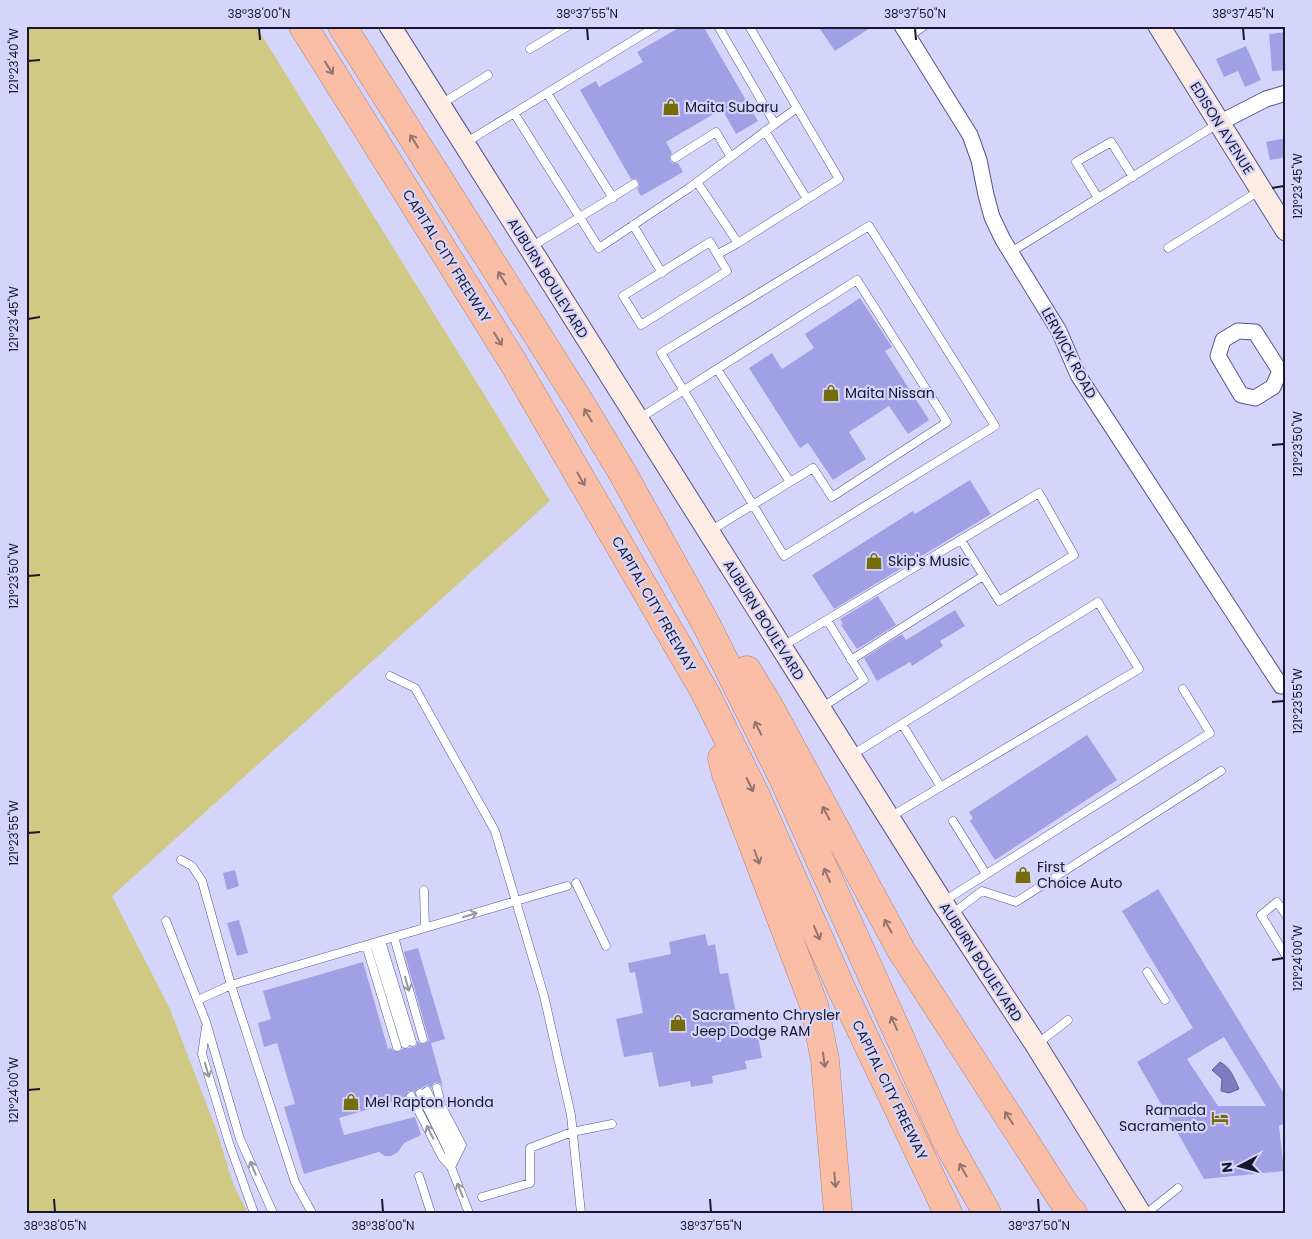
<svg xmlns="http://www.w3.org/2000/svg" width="1312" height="1239" font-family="Poppins,sans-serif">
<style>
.green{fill:#cfc983}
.water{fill:#7e7cbe;stroke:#5f5e92}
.building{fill:#a1a0e5;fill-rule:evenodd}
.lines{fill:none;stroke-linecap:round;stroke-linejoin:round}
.lane-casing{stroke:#56548b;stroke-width:9}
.street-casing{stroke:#56548b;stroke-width:17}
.secondary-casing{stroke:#56548b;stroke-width:23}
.highway-casing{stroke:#aa847b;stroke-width:29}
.lane{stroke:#fff;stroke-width:8}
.street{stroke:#fff;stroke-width:15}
.secondary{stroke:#fdece4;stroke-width:21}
.highway{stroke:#f9bea5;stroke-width:28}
.oneway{stroke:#94736f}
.oneway2{stroke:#9797a0}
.ticks{fill:none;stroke:#18172d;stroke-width:2}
.labels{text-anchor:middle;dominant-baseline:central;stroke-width:4.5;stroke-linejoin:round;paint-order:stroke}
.poi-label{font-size:14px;fill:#18172d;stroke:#d5d5fb;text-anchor:start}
.street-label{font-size:14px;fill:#18172d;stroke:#d5d5fb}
.neatline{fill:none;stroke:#18172d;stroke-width:2}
.ticks-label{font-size:12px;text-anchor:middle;fill:#18172d}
</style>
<rect width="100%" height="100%" fill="#d5d5fb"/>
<path class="green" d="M26,26H256L550,501L112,896L170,1009L216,1129L234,1186L248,1213H26Z"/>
<path class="water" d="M1220,1062C1231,1068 1234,1078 1239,1089L1229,1093L1221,1091L1222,1079L1212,1070Z"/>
<path class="building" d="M682,26H703L758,121L736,134L722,109L666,142L672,153L670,156V161L673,163H678L683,172L641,196L637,189L639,186V182L636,179H631L580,90L596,81L599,87L643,62L637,52Z
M818,26H873L835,51Z
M1286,32V70L1272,71L1269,34Z
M1246,46L1261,80L1245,87L1238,71L1224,77L1216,59Z
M1286,138V157L1270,160L1266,142Z
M860,298L892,347L885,351L929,420L908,434L889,406L849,432L866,459L833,480L808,443L800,448L749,368L772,353L782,369L814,348L805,334Z
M970,480L991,514L834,609L812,575L913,511L915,514Z
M878,596L896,625L857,649L841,625L843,624L840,619Z
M955,610L965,626L940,641L943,646L912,666L910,662L877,681L864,658L902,634L906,640Z
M1087,735L1117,780L995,860L970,821L973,818L969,812Z
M235,870L239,886L227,890L223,873Z
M1158,889L1286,1097V1122L1279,1126L1284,1171L1204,1179L1137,1062L1193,1028L1122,911ZM1224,1037L1266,1106H1218L1187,1059Z
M239,920L248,953L237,956L227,923Z
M705,934L708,946L715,944L720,974L728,973L739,1028L756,1025L762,1058L745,1061L747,1069L712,1076L713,1083L691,1087L690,1081L659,1087L652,1052L624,1057L616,1019L643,1013L635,972L630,973L628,963L671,954L669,942Z
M418,948L445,1039L431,1043L443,1087L441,1084L436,1082L433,1084L432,1088L427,1085L422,1088H418L415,1092L408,1091L406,1098L339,1118L344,1135L415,1117L421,1135L404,1143L398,1152L391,1156H385L379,1152L304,1174L284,1107L295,1104L277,1043L264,1047L258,1023L271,1019L263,991L363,962L388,1049L391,1048L394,1051L398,1052L402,1049L414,1047L417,1044V1041L419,1043L424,1044L429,1040L404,952Z"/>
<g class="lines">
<g class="lane-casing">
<path id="lane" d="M908,37L924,26
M530,49L568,26
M547,93L613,198
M441,104L488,75
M514,113L599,248L689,188L775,124L718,26
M775,124L797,108
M765,131L807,199
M465,143L657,26
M675,158L716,132L731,157
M697,182L738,243L839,179L749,26
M1098,198L1076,162L1111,142L1133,177
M633,225L662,273
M869,226L995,426L784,556L661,353Z
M710,242L727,271L641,325L623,296Z
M531,247L634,184
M1168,248L1259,191
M1011,252L1219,123
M718,254L738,243
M717,369L790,482
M640,418L857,280L947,422L832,497L813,468L710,531
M783,646L1039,493L1074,555L999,601L961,540
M851,660L983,576
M390,676L415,688L495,831L544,996L571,1115L581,1213
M821,708L864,680L827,620
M902,724L941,787
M852,755L1098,602L1139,669L890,817
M953,821L986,874
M181,860L192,866L202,881L231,985L567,886
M576,883L606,946
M424,890L425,928
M944,901L1210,733L1183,689
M952,914L982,891L1016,902L1221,771
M1286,915L1277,902L1261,915L1286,956
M166,921L206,1022L240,1139L273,1213
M394,937L423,1039
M381,941L412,1042
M374,943L405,1044
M366,945L397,1047
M1147,972L1165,1000
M198,1000L231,985L295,1182L312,1213
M206,1027L202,1054L229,1143L254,1213
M1037,1044L1068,1020
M437,1088L441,1105L462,1145L451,1167
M427,1091L455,1148L453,1157
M420,1093L449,1152L451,1167L469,1213
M411,1096L442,1157L451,1167
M419,1176L431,1213
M482,1197L530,1183V1148L572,1132L612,1124
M1147,1213L1178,1188"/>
</g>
<g class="street-casing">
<path id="street" d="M902,26L970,135L979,160L986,195L992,217L1003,240L1059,331L1078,375L1281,686L1286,683
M1219,123L1266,99L1286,93
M1238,331L1255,332L1280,371L1273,387L1255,398L1241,395L1218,356L1223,340Z"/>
</g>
<g class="secondary-casing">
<path id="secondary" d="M390,26L942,902L1036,1045L1140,1213
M1159,26L1286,230"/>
</g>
<g class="highway-casing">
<path id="highway" d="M303,26L513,362L706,694L755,794L842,990L948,1213
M342,26L581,404L622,472L706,624L783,778L946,1140L987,1213
M747,670L770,708L901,950L1067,1207L1073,1213
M722,758L726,774L814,1005L825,1060L838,1213"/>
</g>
<use href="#lane" class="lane"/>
<use href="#street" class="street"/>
<use href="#secondary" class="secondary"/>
<use href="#highway" class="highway"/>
</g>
<defs><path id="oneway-shaft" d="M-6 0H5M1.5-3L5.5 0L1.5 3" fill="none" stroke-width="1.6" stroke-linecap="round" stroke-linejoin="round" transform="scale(1.25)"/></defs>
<g class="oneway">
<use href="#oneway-shaft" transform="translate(329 68) rotate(58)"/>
<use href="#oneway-shaft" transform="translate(414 141) rotate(-122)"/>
<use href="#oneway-shaft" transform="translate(502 278) rotate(-122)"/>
<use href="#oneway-shaft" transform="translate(498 339) rotate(58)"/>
<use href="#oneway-shaft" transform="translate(588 415) rotate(-121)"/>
<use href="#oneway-shaft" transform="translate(581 479) rotate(60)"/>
<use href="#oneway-shaft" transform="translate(758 728) rotate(-116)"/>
<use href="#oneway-shaft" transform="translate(750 785) rotate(64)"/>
<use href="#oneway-shaft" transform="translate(826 813) rotate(-118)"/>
<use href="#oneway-shaft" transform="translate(757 857) rotate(69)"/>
<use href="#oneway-shaft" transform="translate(827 875) rotate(-114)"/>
<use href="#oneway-shaft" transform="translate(888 926) rotate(-119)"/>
<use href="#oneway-shaft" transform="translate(817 933) rotate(66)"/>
<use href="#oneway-shaft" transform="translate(894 1023) rotate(-114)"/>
<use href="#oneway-shaft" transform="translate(824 1060) rotate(82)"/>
<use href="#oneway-shaft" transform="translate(1009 1118) rotate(-123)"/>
<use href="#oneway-shaft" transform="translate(963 1170) rotate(-119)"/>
<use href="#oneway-shaft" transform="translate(835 1180) rotate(85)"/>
</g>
<g class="oneway2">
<use href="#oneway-shaft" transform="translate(470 915) rotate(-17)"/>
<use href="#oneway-shaft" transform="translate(407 984) rotate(74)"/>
<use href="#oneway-shaft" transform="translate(207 1070) rotate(74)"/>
<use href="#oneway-shaft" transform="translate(430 1132) rotate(-117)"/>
<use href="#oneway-shaft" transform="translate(253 1168) rotate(-113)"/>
<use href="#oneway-shaft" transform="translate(460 1190) rotate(-112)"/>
</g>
<path class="ticks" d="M259,28L260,40M587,28L588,40M915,28L916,40M1243,28L1244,40M28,61L40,60M1272,188L1284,186M28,319L40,317M1272,445L1284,444M28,576L40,575M1272,702L1284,701M28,833L40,832M1272,960L1284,958M28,1090L40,1089M54,1199L55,1212M382,1199L383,1212M710,1199L711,1212M1038,1199L1039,1212"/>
<defs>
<g id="shop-bare" transform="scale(1.35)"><path d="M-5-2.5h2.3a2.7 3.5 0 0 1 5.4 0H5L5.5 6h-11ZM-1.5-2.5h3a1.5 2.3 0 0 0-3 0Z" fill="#756d0b" stroke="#d5d5fb" stroke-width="2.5" paint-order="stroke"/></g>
<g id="hotel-bare" transform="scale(1.35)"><path d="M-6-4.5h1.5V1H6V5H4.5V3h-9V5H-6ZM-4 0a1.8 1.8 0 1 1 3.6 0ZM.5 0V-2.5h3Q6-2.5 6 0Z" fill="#756d0b" stroke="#d5d5fb" stroke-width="2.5" paint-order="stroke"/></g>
</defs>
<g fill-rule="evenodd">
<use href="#shop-bare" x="671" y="107"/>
<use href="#shop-bare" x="831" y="393"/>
<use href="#shop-bare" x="874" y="561"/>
<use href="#shop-bare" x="1023" y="875"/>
<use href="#shop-bare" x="678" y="1023"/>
<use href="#shop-bare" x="351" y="1102"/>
<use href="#hotel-bare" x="1220" y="1118"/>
</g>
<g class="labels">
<g class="poi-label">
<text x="685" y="107">Maita Subaru</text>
<text x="845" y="393">Maita Nissan</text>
<text x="888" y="561">Skip's Music</text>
<text x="1037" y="867">First<tspan x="1037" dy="16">Choice Auto</tspan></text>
<text x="692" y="1015">Sacramento Chrysler<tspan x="692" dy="16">Jeep Dodge RAM</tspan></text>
<text x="365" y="1102">Mel Rapton Honda</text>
<text x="1206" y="1110" text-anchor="end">Ramada<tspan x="1206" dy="16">Sacramento</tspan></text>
</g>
<g class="street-label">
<text transform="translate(1222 128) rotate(58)">EDISON AVENUE</text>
<text transform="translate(447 256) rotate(58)">CAPITAL CITY FREEWAY</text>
<text transform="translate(548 278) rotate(58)">AUBURN BOULEVARD</text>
<text transform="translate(1069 353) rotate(62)">LERWICK ROAD</text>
<text transform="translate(654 604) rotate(60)">CAPITAL CITY FREEWAY</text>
<text transform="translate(764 620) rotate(58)">AUBURN BOULEVARD</text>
<text transform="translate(981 962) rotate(57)">AUBURN BOULEVARD</text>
<text transform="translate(890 1090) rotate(64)">CAPITAL CITY FREEWAY</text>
</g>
</g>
<rect width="1312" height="1239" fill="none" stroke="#d5d5fb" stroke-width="55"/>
<g transform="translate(1240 1166) rotate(264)" stroke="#d5d5fb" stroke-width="4" paint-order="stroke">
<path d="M0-4L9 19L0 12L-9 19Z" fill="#18172d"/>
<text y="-8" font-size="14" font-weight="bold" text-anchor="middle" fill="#18172d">N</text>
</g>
<rect x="28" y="28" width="1256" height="1184" class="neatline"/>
<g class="ticks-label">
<text x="259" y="18">38°38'00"N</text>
<text x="587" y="18">38°37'55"N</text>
<text x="915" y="18">38°37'50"N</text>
<text x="1243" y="18">38°37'45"N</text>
<text transform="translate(14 61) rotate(-90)" y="4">121°23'40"W</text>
<text transform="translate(1298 186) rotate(-90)" y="4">121°23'45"W</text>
<text transform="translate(14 319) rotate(-90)" y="4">121°23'45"W</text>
<text transform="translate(1298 444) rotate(-90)" y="4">121°23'50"W</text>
<text transform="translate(14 576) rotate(-90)" y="4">121°23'50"W</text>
<text transform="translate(1298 701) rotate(-90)" y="4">121°23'55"W</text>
<text transform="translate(14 833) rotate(-90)" y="4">121°23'55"W</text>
<text transform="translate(1298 958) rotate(-90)" y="4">121°24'00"W</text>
<text transform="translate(14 1090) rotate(-90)" y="4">121°24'00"W</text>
<text x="55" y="1230">38°38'05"N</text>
<text x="383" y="1230">38°38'00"N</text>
<text x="711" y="1230">38°37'55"N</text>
<text x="1039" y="1230">38°37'50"N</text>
</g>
</svg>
